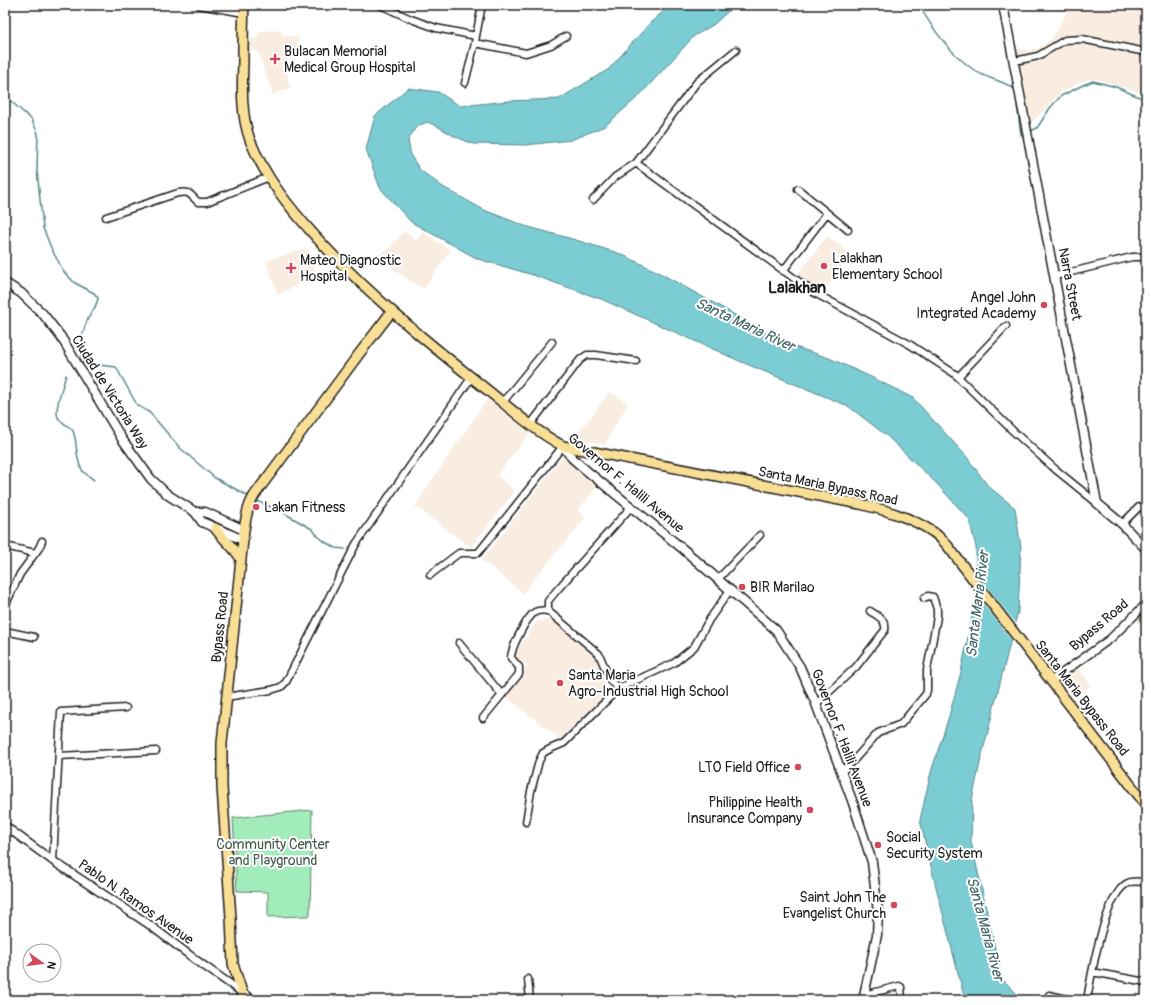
<svg xmlns="http://www.w3.org/2000/svg" width="1151" height="1005" font-family="Pangolin,sans-serif">
<style>
.built{fill:#f8ede0}
.green{fill:#a2ebba;stroke:#5f846b}
.water{fill:#7bcdd3;stroke:#55868a}
.pier{fill:#fff}
.lines{fill:none;stroke-linecap:round;stroke-linejoin:round}
.stream{stroke:#55868a;stroke-width:1.5}
.minor-casing{stroke:#1c1c1c;stroke-width:9}
.tertiary-casing{stroke:#1c1c1c;stroke-width:10}
.secondary-casing{stroke:#1c1c1c;stroke-width:11}
.primary-casing{stroke:#1c1c1c;stroke-width:12}
.minor{stroke:#fff;stroke-width:6}
.tertiary{stroke:#fff;stroke-width:7}
.secondary{stroke:#fff;stroke-width:8}
.primary{stroke:#f9df96;stroke-width:9}
.poi-dot{fill:#d1495b;stroke:#fff;stroke-width:1.5}
.labels{text-anchor:middle;dominant-baseline:central;stroke-width:4;stroke-linejoin:round;paint-order:stroke}
.poi-label{font-size:14px;fill:#1c1c1c;stroke:#fff;text-anchor:start}
.street-label{font-size:14px;fill:#1c1c1c;stroke:#fff}
.park-label{font-size:14px;fill:#445a4b;stroke:#fff}
.water-label{font-size:15px;font-style:italic;fill:#426365;stroke:#fff}
.quarter-label{font-size:16px;font-weight:bold;fill:#1c1c1c;stroke:#fff}
</style>
<rect width="100%" height="100%" fill="#fff"/>
<filter id="ink" filterUnits="userSpaceOnUse"><feTurbulence type="fractalNoise" baseFrequency=".025" numOctaves="2"/><feDisplacementMap in="SourceGraphic" scale="8" xChannelSelector="R" yChannelSelector="G"/><feConvolveMatrix kernelMatrix="1 2 1 2 8 2 1 2 1" color-interpolation-filters="sRGB"/></filter>
<g filter="url(#ink)">
<path class="built" d="M1069,5H1146V94L1096,79H1087L1063,91L1030,124L1015,48L1029,51L1039,48L1052,39L1065,16Z
M282,30V35L299,38L296,52L288,51L289,65L286,68L290,88L273,95L258,51L246,50V39H258L259,31Z
M404,231L416,241L423,232L450,250L424,289L397,272L377,256L390,247Z
M827,236L851,254L822,294L796,277Z
M307,248L317,274L278,295L266,261Z
M610,392L628,404L604,445L574,438Z
M487,399L530,433L497,475L515,491L471,547L415,506Z
M563,456L598,485L578,510L585,518L523,593L482,560Z
M1146,608V631L1134,618Z
M551,619L599,660L608,697L564,742L506,697L526,669L527,665L513,657L536,622Z
M1077,667L1091,685L1075,698L1061,680Z"/>
<path class="green" d="M312,810L310,916L268,917V892L237,891L233,818Z"/>
<path class="water" d="M671,5H735L713,25L694,36L639,96L605,126L571,140L526,145L473,144L454,136L437,126L427,122L416,127L408,140L411,156L420,170L443,187L484,210L525,226L576,240L621,254L656,271L789,345L829,358L871,377L913,398L966,456L988,486L1015,508L1021,548L1018,611L980,763L972,800L971,841L1002,979L1017,994L1018,1000H965L935,883L920,820L931,772L949,716L961,672L976,597V547L969,519L936,483L887,436L848,406L744,363L601,299L533,275L478,259L411,222L380,188L366,149L375,116L408,88L438,92L460,106L508,101L559,99L609,69L651,22Z"/>
<path class="pier" d="M974,570L1017,625L1012,641L974,591Z"/>
<g class="lines">
<path class="stream" d="M919,5C933,30 951,54 974,70C987,80 1003,79 1015,90L1021,135L1025,134
M5,96L31,119L38,133L37,170L43,228L52,250L64,272L75,283L94,293L98,298C96,309 91,312 87,321C81,334 80,349 82,363L116,367L137,405L150,413L180,448L215,478L250,497
M1031,131L1037,128L1050,108L1061,96L1083,85L1093,81L1116,87L1146,100
M66,375C63,386 56,403 57,414C58,423 69,424 73,431C78,443 75,459 82,470C85,474 90,477 94,480
M255,500L282,512L312,529L318,536L325,542L336,548L345,549"/>
<g class="minor-casing">
<path id="minor" d="M199,5L244,13
M380,5L411,19L436,28L476,36
M475,43L526,53L551,45L566,36
M1015,61L1038,56L1065,40L1082,39L1146,52
M465,83L475,43L476,36L482,5
M636,163L813,292L909,344L955,374L1014,432L1055,469L1097,503
M798,189L848,230
M593,200L615,177L636,163L697,82L736,50
M106,217L178,193C191,191 189,194 198,202H207L269,177
M783,271L827,213
M1055,276L1132,257H1146
M958,377L1006,326
M502,403L552,342
M530,425L580,360L587,355H596L636,361
M1122,524L1139,507H1146
M5,546L35,553
M430,575L459,553H478L563,446
M718,579L760,535
M5,606L20,574L39,548L42,541
M548,611V601L557,590L631,507
M5,631L34,637
M459,643L502,695
M226,697L271,690L281,687L286,682L356,544L471,378
M816,704L856,667L885,630C887,620 877,616 870,611
M483,718L519,674V667L511,658C511,648 526,618 535,612C539,610 543,610 548,611L599,654L611,682L619,688L674,663L694,647L709,620L730,590
M59,756L156,751
M841,772L853,761L878,733L901,724L926,694L927,690V670L937,617V609L933,597L928,596L924,598
M526,822L531,791L539,761L543,753L550,749L564,743L619,688
M53,861L61,712L126,708
M1092,972L1146,982
M528,979L530,1000
M864,995L899,986L901,987L902,1000
M1049,995L1072,1000
M1087,1000C1091,976 1105,893 1128,883C1133,880 1140,882 1146,882"/>
</g>
<g class="tertiary-casing">
<path id="tertiary" d="M1051,681L1110,639L1146,604
M5,826L53,861L147,923L200,963L253,1000"/>
</g>
<g class="secondary-casing">
<path id="secondary" d="M1003,5L1097,503L1122,524L1146,549
M5,283L21,293L43,314L61,337L122,439L151,479L168,495L195,512L202,522L243,540
M563,446L572,458L587,471L683,549L776,630L800,667L816,704L853,803L872,862L878,912L877,935L863,1000
M195,512H205L244,530"/>
</g>
<g class="primary-casing">
<path id="primary" d="M244,5C243,24 243,43 243,63C242,89 241,115 250,140C265,178 290,208 316,237C366,292 423,339 481,385C508,406 533,430 563,446L860,504C885,510 911,517 933,532C938,535 942,540 947,545L1146,805
M215,528C223,539 234,547 241,559
M241,1000L242,992L233,964L231,918L222,787V743L244,530C246,517 248,504 256,493L359,354L392,311"/>
</g>
<use href="#minor" class="minor"/>
<use href="#tertiary" class="tertiary"/>
<use href="#secondary" class="secondary"/>
<use href="#primary" class="primary"/>
</g>
</g>
<g class="poi-dot">
<path d="M273 53h4v4h4v4h-4v4h-4v-4h-4v-4h4z"/>
<circle cx="824" cy="266" r="4"/>
<path d="M289 262h4v4h4v4h-4v4h-4v-4h-4v-4h4z"/>
<circle cx="1044" cy="305" r="4"/>
<circle cx="256" cy="507" r="4"/>
<circle cx="742" cy="587" r="4"/>
<circle cx="560" cy="683" r="4"/>
<circle cx="798" cy="767" r="4"/>
<circle cx="810" cy="810" r="4"/>
<circle cx="878" cy="845" r="4"/>
<circle cx="894" cy="905" r="4"/>
</g>
<g class="labels">
<g class="poi-label">
<text x="284" y="51">Bulacan Memorial<tspan x="284" dy="16">Medical Group Hospital</tspan></text>
<text x="832" y="258">Lalakhan<tspan x="832" dy="16">Elementary School</tspan></text>
<text x="300" y="260">Mateo Diagnostic<tspan x="300" dy="16">Hospital</tspan></text>
<text x="1036" y="297" text-anchor="end">Angel John<tspan x="1036" dy="16">Integrated Academy</tspan></text>
<text x="264" y="507">Lakan Fitness</text>
<text x="750" y="587">BIR Marilao</text>
<text x="568" y="675">Santa Maria<tspan x="568" dy="16">Agro-Industrial High School</tspan></text>
<text x="790" y="767" text-anchor="end">LTO Field Office</text>
<text x="802" y="802" text-anchor="end">Philippine Health<tspan x="802" dy="16">Insurance Company</tspan></text>
<text x="886" y="837">Social<tspan x="886" dy="16">Security System</tspan></text>
<text x="886" y="897" text-anchor="end">Saint John The<tspan x="886" dy="16">Evangelist Church</tspan></text>
</g>
<g class="street-label">
<text transform="translate(1070 284) rotate(79)">Narra Street</text>
<text transform="translate(110 392) rotate(58)">Ciudad de Victoria Way</text>
<text transform="translate(626 483) rotate(40)">Governor F. Halili Avenue</text>
<text transform="translate(828 486) rotate(12)">Santa Maria Bypass Road</text>
<text transform="translate(1099 625) rotate(-40)">Bypass Road</text>
<text transform="translate(220 627) rotate(-84)">Bypass Road</text>
<text transform="translate(1082 698) rotate(52)">Santa Maria Bypass Road</text>
<text transform="translate(842 738) rotate(69)">Governor F. Halili Avenue</text>
<text transform="translate(136 902) rotate(35)">Pablo N. Ramos Avenue</text>
</g>
<g class="park-label">
<text x="273" y="844">Community Center<tspan x="273" dy="16">and Playground</tspan></text>
</g>
<g class="water-label">
<text transform="translate(745 325) rotate(25)">Santa Maria River</text>
<text transform="translate(978 604) rotate(-83)">Santa Maria River</text>
<text transform="translate(985 929) rotate(75)">Santa Maria River</text>
</g>
<g class="quarter-label">
<text x="797" y="288">Lalakhan</text>
</g>
</g>
<rect width="1151" height="1005" fill="none" stroke="#fff" stroke-width="20"/>
<rect x="10" y="10" width="1131" height="985" fill="none" stroke="#1c1c1c" stroke-width="1.5" filter="url(#ink)"/>
<g transform="translate(42 963) rotate(104)"><circle r="19" fill="#ffffff" stroke="#a4a4a4"/>
<path d="M0-3L7 15L0 10L-7 15Z" fill="#d1495b"/>
<text y="-6" font-size="11" font-weight="bold" text-anchor="middle" fill="#1c1c1c">N</text>
</g>
</svg>
